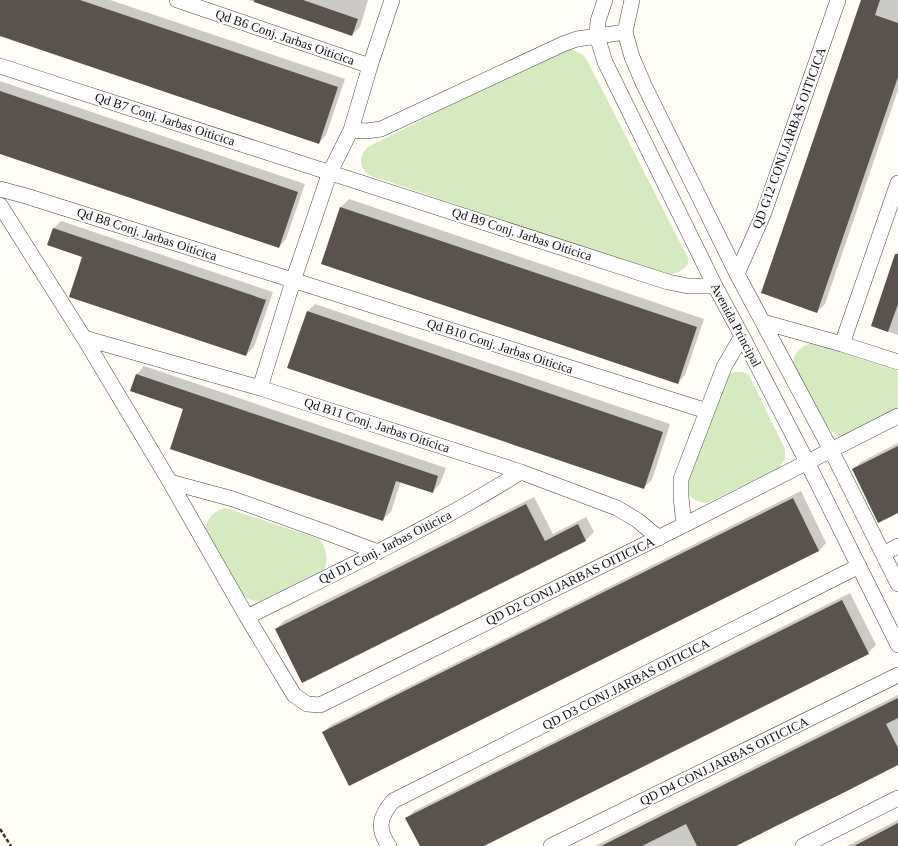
<svg xmlns="http://www.w3.org/2000/svg" width="898" height="846" font-family="Georgia,serif">
<style>
.green{fill:#d5eabe}
.shadow{fill:#0003}
.building{fill:#59524d}
.lines{fill:none;stroke-linecap:round;stroke-linejoin:round}
.minor-casing{stroke:#444;stroke-width:16}
.path{stroke:#333;stroke-width:2.5;stroke-dasharray:4 2;stroke-linecap:butt}
.minor{stroke:#fff;stroke-width:15}
.labels{text-anchor:middle;dominant-baseline:central;stroke-width:4;stroke-linejoin:round;paint-order:stroke}
.street-label{font-size:13px;fill:#111;stroke:#fff}
</style>
<rect width="100%" height="100%" fill="#fffdf5"/>
<path class="green" d="M571,49L583,55L587,60L688,258V264C683,272 672,275 663,275L369,175C359,167 358,156 368,147L558,51Z
M814,343L898,371V410C888,415 851,436 843,436C837,435 833,433 829,429L792,366C794,353 800,345 814,343Z
M734,372H742L749,375L785,449V459L779,468L707,503C696,502 690,498 685,489L726,375Z
M226,508L319,539C327,549 328,557 325,569L260,601C253,601 247,600 242,594L205,531C207,518 213,511 226,508Z"/>
<path class="shadow" d="M0,0H110L345,79L326,135L319,143L0,35Z
M249,0H368L360,27L352,35Z
M862,0H898V90L825,304L817,312Z
M0,81L305,184L286,239L279,247L0,153Z
M349,199L704,319L685,375L678,383L323,263L341,207Z
M61,221L273,292L254,347L246,355L84,256L54,228Z
M898,250V335L872,326Z
M315,304L670,424L652,480L644,487L307,312Z
M144,366L446,468L440,484L432,492L401,481L391,512L383,519L185,408L131,390L137,374Z
M898,443V512L853,469L861,462Z
M801,491L826,543L819,551L323,733L331,725Z
M534,497L553,534L586,517L594,532L586,540L302,682L276,629L284,621Z
M850,593L876,645L868,653L481,846H420L407,818L414,811Z
M898,695V764L734,846H595Z
M898,820V846H847Z"/>
<path class="building" d="M0,0H80L338,87L319,144L0,36Z
M254,0H303L358,19L352,36L254,2Z
M861,0H880L875,15L898,23V77L817,313L761,293Z
M0,91L298,192L279,248L0,154Z
M340,207L697,327L678,384L321,264Z
M53,228L266,300L246,356L69,297L82,257L47,245Z
M895,254H898V304L888,332L871,326Z
M307,311L663,432L644,489L287,368Z
M136,374L438,476L433,493L396,481L383,521L170,449L183,409L130,391Z
M898,446V513L878,523L852,469Z
M793,498L819,551L349,786L322,732Z
M526,504L545,541L578,524L586,541L302,683L275,629Z
M842,600L869,654L484,846H420L405,818Z
M898,698V718L886,724L898,748V765L845,792L736,846H697L686,824L642,846H601Z
M898,823V846H854Z"/>
<g class="lines">
<g class="minor-casing">
<path id="minor" d="M177,0L370,66
M605,0L598,21L597,36L605,62L715,286L742,336L807,462L898,645
M632,0L625,32L632,57L644,85L737,274L831,450L898,584
M0,66L668,282L688,286H715
M351,130L366,131L381,129L563,44L577,39L625,32
M0,189L26,196L707,411
M0,205L84,338L170,482L247,617L294,695L307,704L320,705L684,525L898,416
M737,274L763,215L838,0
M763,322L842,344L898,362
M84,338L260,388L521,472L617,508L637,520L659,538
M842,344L898,183
M260,388L293,281L330,172L351,130L370,66L392,0
M170,482L233,499L325,532L378,552
M684,525L681,497V479L724,367L742,336
M883,554L898,546
M247,617C339,571 433,527 521,472
M389,846C377,829 379,817 393,801L859,566
M551,846L898,675
M803,846L898,798"/>
</g>
<path class="path" d="M0,829L11,846"/>
<use href="#minor" class="minor"/>
</g>
<g class="labels">
<g class="street-label">
<text transform="translate(285 37) rotate(19)">Qd B6 Conj. Jarbas Oiticica</text>
<text transform="translate(165 119) rotate(18)">Qd B7 Conj. Jarbas Oiticica</text>
<text transform="translate(789 138) rotate(-70)">QD G12 CONJ.JARBAS OITICICA</text>
<text transform="translate(147 234) rotate(18)">Qd B8 Conj. Jarbas Oiticica</text>
<text transform="translate(522 234) rotate(18)">Qd B9 Conj. Jarbas Oiticica</text>
<text transform="translate(736 325) rotate(62)">Avenida Principal</text>
<text transform="translate(500 346) rotate(18)">Qd B10 Conj. Jarbas Oiticica</text>
<text transform="translate(377 425) rotate(18)">Qd B11 Conj. Jarbas Oiticica</text>
<text transform="translate(385 547) rotate(-27)">Qd D1 Conj. Jarbas Oiticica</text>
<text transform="translate(570 581) rotate(-26)">QD D2 CONJ.JARBAS OITICICA</text>
<text transform="translate(626 684) rotate(-27)">QD D3 CONJ.JARBAS OITICICA</text>
<text transform="translate(724 761) rotate(-26)">QD D4 CONJ.JARBAS OITICICA</text>
</g>
</g>
</svg>
